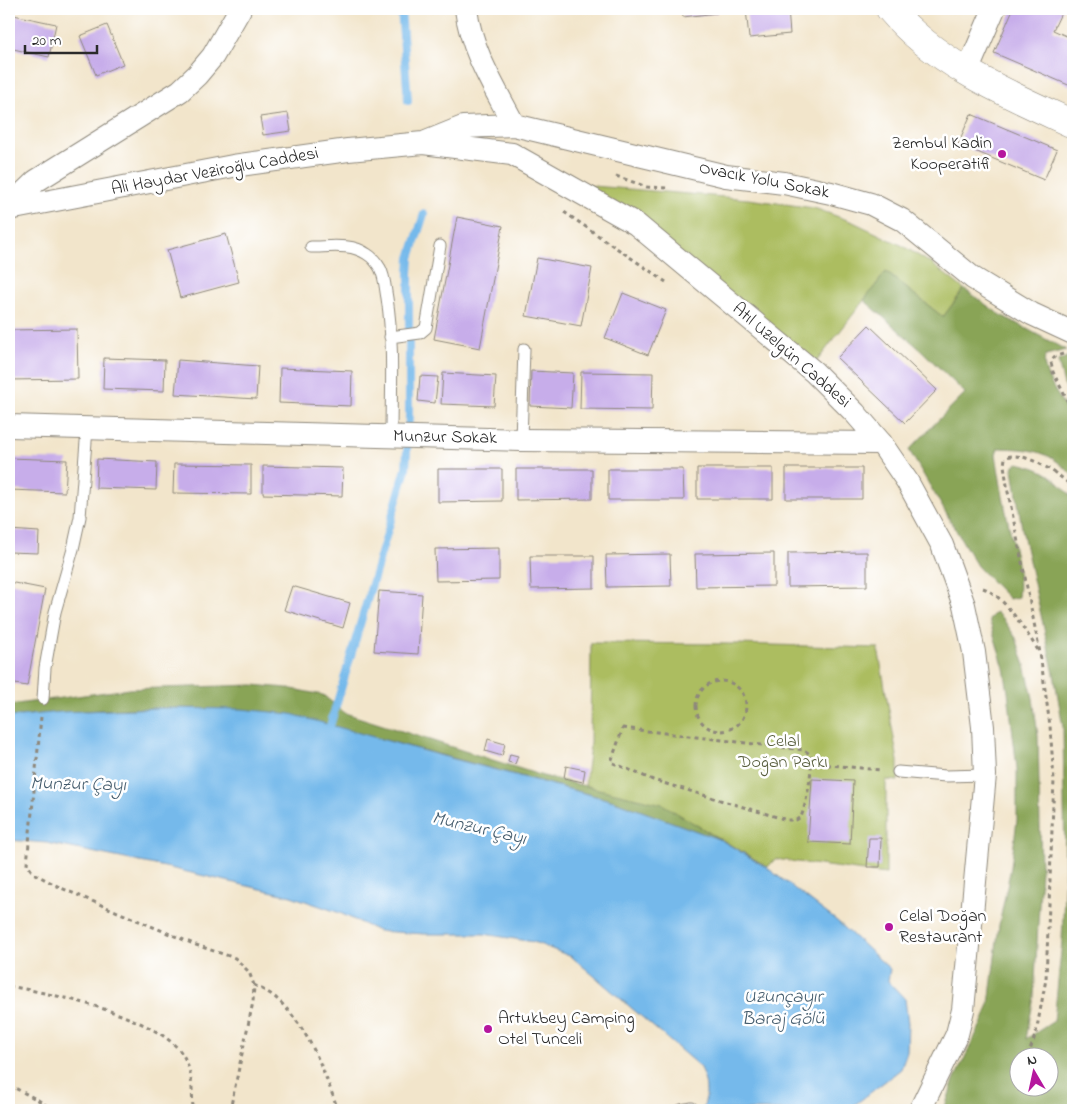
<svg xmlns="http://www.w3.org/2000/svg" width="1082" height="1119" font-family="'Indie Flower',sans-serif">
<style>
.green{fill:#acbd61;stroke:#6c7446}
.forest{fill:#89a457;stroke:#5a6841;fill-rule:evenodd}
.water{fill:#75b9eb;stroke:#50728b}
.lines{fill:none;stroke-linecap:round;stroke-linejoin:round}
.stream{stroke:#75b9eb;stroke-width:8}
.building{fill:#c7adea}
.lane-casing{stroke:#8e887b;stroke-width:13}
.street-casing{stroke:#8e887b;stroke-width:24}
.secondary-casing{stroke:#8e887b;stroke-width:29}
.path{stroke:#8e887b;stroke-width:3;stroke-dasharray:4 4;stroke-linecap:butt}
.lane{stroke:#fff;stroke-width:11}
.street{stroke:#fff;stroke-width:22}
.secondary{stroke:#fff;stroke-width:28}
.poi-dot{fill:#b5179e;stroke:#fff;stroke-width:2}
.labels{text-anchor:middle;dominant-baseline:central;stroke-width:5;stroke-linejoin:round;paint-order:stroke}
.poi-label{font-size:18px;fill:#2b2b2b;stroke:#fff;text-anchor:start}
.street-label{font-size:18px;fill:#2b2b2b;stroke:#fff}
.park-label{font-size:18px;fill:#585e3e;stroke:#fff}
.water-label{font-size:19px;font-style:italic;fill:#455d6e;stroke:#fff}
</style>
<rect width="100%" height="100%" fill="#fff"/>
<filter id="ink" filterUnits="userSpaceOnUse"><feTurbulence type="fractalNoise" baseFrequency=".02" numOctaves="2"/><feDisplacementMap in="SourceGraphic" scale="10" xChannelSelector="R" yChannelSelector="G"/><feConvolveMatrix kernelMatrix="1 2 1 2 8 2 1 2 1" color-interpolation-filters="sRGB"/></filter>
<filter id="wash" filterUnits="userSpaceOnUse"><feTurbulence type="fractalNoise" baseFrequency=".0096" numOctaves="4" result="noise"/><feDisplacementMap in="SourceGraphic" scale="20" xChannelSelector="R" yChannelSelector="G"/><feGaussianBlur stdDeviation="1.12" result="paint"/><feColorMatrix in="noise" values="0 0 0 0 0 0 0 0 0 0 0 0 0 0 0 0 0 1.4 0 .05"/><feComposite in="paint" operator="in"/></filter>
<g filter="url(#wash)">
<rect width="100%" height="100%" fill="#f2e5cb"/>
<path class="green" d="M569,184L748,199L814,208L853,222L903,246L932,264L964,289L943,317L886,272L817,361Z
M591,643L737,644L878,648L898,761V781L886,780V874L775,859L768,867L693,823L585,785L590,746Z"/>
<path class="forest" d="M886,272L943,317L964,289L999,314L1066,350L1046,355C1037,371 1067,406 1073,422C1076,430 1073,465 1073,476C1049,450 1033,449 998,448L996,454C999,474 1002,493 1006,512C1011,538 1022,571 1018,597L1009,599L977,566L909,450L965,393L922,351L864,300Z
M1069,356H1073V372L1071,382L1073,388V400L1064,385L1058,361Z
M1018,463C1047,470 1053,476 1073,498V1110H944L954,1080L984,1018L989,1004L999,925L1011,867L1017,820V769L1008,692L1004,668L989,619L996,612L1003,619L1016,638L1025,665L1033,698L1038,736L1041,870L1034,997L1026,1039L1054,1021L1062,941L1065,869L1063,727L1054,674L1022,529L1013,469L1014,465ZM1050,1056V1086H1020V1056Z
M253,685L287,688L323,695L345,713L543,776L662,804L721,840L614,801L287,714C194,704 101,708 9,717V705L129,689Z"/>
<path class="water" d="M159,708L241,709L291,714L435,754L614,801L721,840L766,867L837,921L890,969L888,981L905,999L908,1023L907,1052L901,1069L848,1110H703C708,1094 707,1081 699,1066L572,957L534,942L484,934H425L378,931L340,913L291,896L170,868L47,843L9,840V717L61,712Z"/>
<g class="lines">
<path class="stream" d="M401,9L408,101
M328,733L406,469L409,416V273L410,258L424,214"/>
</g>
<g id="blocks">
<path class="building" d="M682,9H716L717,13L683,17Z
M746,9H788L790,34L749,38Z
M1013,9H1063L1053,30L1073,39V87L994,53Z
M9,14L56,24L49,57L9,48Z
M107,25L123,64L96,75L80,36Z
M288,113L291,131L263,135L260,117Z
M971,114L1057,150L1044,180L958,144Z
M457,217L503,226L480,348L434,339Z
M226,234L239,282L180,298L167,250Z
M537,258L592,268L581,326L526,316Z
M623,293L666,310L648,355L605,338Z
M869,325L937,390L905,423L837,358Z
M77,329L78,379L9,380V330Z
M104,358L165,360L164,391L103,389Z
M178,360L258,366L256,399L175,394Z
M280,368L352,371L351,406L279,403Z
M531,371L573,373L571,408L530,406Z
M581,372L653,373L652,410L580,409Z
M443,373L496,376L494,406L441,404Z
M420,376L438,377L435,403L418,401Z
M9,458L67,460L65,492L9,490Z
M97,459L157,462L156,490L96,488Z
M174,464L251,465V494L173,493Z
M263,466L343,468L342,496L263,494Z
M697,468H773V499H697Z
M786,468H862V499H786Z
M438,469H502V501L438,502Z
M516,469H592V499L516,500Z
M608,469H683L684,500H608Z
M9,530L39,532L38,553L9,552Z
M499,548V580L436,581L435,549Z
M867,552V586L788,587V553Z
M774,553V586L696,587L695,554Z
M670,554L671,586L607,587L606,555Z
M530,556H594V588L531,589Z
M9,582L45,589L27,686L9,683Z
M292,586L350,603L343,628L284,610Z
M379,591L422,594L418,654L374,651Z
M488,739L505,744L502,756L485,751Z
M510,754L518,756L515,764L508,762Z
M566,766L585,770L583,782L564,778Z
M812,779L853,781L850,844L808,842Z
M869,838H881L880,867H867Z"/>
</g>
</g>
<g filter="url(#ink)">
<use href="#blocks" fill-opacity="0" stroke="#8e887b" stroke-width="1"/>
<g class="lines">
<g class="lane-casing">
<path id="lane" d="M311,247C330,247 351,243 367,254C372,257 377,263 380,268C385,277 385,288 387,298C394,343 391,391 391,436
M390,337L420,333L426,328L440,246
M521,440L524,349
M43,699L45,668L55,612L73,549L80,517L87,429
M898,772L946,776L985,775
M681,1110L692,1108"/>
</g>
<g class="street-casing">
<path id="street" d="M466,9C471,51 495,88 514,125
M967,72L994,9
M426,142L463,127L514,125L726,176L784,183L831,193L871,204L902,220L973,278L1032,314L1073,333
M9,207L36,181L180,91L197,75L213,56L240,9
M9,209L233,166L348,150L423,143L512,154L636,224L814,372L855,413L881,443L907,481L942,545L964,605L974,652L983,727L985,775L963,1010L957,1034L920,1110
M9,426L521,440L881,443"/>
</g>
<g class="secondary-casing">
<path id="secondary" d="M890,9C937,65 1008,94 1073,124"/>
</g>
<path class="path" d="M616,176L647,187L668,188
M564,212L666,282
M1063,354L1054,357L1051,362L1053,372L1073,412
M983,588C1004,595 1026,632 1038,650
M696 706a25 25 0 1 1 50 0a25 25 0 1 1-50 0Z
M41,717L27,864L33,873L61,888L196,945L235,958L249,972L254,985L253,1002L230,1110
M623,728L804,750L810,754C814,766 806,805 801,817L796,820H787L653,780L611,762Z
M811,763L880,770
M254,985C261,989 271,993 277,999C309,1028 324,1071 338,1110
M9,986C52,994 168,1017 186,1061C193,1077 192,1094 193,1110
M1028,1056L1036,1033L1046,979L1054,780L1050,726L1040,653L1008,492L1004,465L1005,458C1021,448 1062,475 1073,488
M9,1085L38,1100L53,1110"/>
<use href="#lane" class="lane"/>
<use href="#street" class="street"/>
<use href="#secondary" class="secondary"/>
</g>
</g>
<g class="poi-dot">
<circle cx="1002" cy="154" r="5"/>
<circle cx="889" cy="927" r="5"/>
<circle cx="488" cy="1029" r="5"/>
</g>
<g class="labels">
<g class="poi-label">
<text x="992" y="144" text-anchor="end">Zembul Kadin<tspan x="992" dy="21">Kooperatifi</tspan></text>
<text x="899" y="917">Celal Doğan<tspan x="899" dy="21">Restaurant</tspan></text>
<text x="498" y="1019">Artukbey Camping<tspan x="498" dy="21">Otel Tunceli</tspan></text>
</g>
<g class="street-label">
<text transform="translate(215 172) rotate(-10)">Ali Haydar Veziroğlu Caddesi</text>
<text transform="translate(764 181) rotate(11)">Ovacık Yolu Sokak</text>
<text transform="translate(791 356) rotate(41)">Atıl Uzelgün Caddesi</text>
<text transform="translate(445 438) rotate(1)">Munzur Sokak</text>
</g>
<g class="park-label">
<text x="783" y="742">Celal<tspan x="783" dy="21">Doğan Parkı</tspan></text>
</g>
<g class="water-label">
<text transform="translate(78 785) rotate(1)">Munzur Çayı</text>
<text transform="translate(479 829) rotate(13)">Munzur Çayı</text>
<text x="783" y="997">Uzunçayır<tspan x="783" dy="22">Baraj Gölü</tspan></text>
</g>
</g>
<rect width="1082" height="1119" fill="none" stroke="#fff" stroke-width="30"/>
<g transform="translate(1034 1072) rotate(351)"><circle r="24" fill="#ffffff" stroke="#aaaaaa"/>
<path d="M0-4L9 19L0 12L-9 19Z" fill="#b5179e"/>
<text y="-8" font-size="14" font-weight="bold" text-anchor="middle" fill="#2b2b2b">N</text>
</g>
<path d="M25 45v8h72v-8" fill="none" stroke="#2b2b2b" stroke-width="2.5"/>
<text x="32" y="45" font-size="15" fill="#2b2b2b" stroke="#ffffff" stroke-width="4" paint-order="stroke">20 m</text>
</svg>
